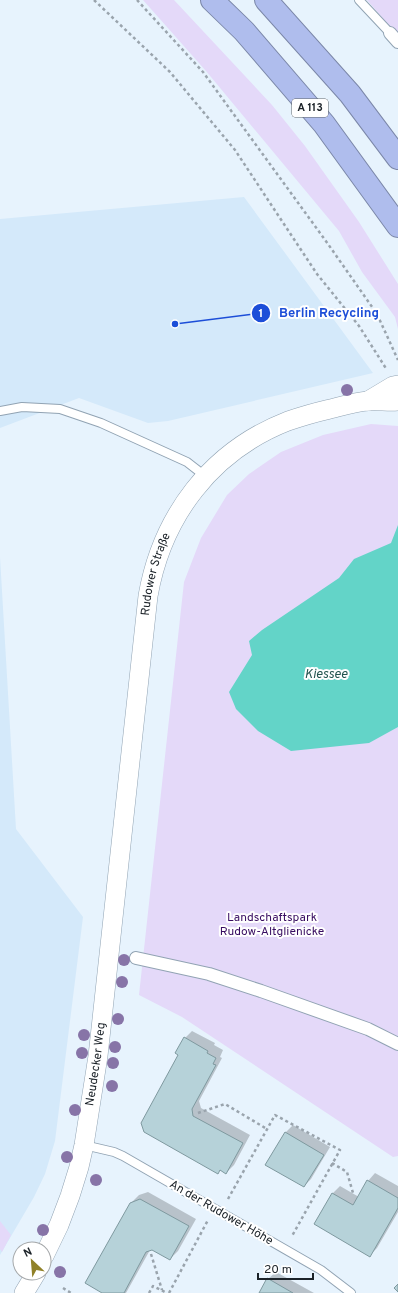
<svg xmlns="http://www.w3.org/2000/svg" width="398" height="1293" font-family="Overpass,sans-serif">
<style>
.built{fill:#d4e9fa}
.green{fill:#e4d9f9}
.water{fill:#63d4c8}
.shadow{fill:#0003}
.building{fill:#b6d2d9;stroke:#7f999f}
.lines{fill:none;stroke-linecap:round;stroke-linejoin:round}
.service-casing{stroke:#91a3b3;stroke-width:10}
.pedestrian-casing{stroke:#91a3b3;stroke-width:14}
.tertiary-casing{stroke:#91a3b3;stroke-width:20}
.motorway-casing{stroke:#7b87a8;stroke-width:24}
.path{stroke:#9aa4ad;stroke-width:2.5;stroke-dasharray:3 3;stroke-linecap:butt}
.service{stroke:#fff;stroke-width:8}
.pedestrian{stroke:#fff;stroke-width:12}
.tertiary{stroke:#fff;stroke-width:19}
.motorway{stroke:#afbded;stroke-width:22}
.tree{fill:#8774a7}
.labels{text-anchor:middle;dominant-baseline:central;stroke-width:4;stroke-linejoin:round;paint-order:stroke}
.shield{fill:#fff;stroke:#5f6468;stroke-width:1}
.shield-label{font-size:11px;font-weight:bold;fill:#1b2228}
.street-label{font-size:12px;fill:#1b2228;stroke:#fff}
.park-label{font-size:12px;fill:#380d61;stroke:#fff}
.water-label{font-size:13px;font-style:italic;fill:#245550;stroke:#fff}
.leader{fill:none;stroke:#1d4ed8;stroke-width:1.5}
.callout-dot{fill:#1d4ed8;stroke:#fff;stroke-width:1.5}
.mark-label{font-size:12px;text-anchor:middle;font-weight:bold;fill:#fff}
.callout-label{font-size:13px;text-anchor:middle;font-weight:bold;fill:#1d4ed8;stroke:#fff;stroke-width:4;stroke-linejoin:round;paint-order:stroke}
</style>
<rect width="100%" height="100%" fill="#e7f3fd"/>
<path class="built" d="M244,197L373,373L168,421L148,423L79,398L0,428V219Z
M0,557L16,829L83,917L55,1141L45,1174L34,1197L0,1255Z"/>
<path class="green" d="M143,0H174L272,105L305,146L359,222L398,284V329L395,317L362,272L339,231L206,71Z
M367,0H398V36Z
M371,424L398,426V1156L393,1157L182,1017L139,995L184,582L201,538L227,495L249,474L281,452L323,435Z
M0,1221L11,1235L2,1252L0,1249Z"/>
<path class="water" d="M398,525V727L369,743L291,751L258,731L236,709L229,692L252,655L249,641L262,630L339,578L354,559L391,543Z"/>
<path class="shadow" d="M192,1031L215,1043L214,1045L223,1050L220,1057L222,1058L199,1101L201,1108L250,1135L234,1165L226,1173L221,1170L218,1172L145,1132L180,1054L185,1038Z
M293,1125L330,1147L311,1179L304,1186L267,1164L286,1132Z
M375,1173L398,1186V1212L377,1248L370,1255L315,1224L333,1193L340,1186L359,1197L368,1181Z
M148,1192L196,1219L178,1251L170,1259L152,1249L150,1250L126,1293H103L131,1203L139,1195Z
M276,1272L314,1293H260L268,1279Z"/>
<path class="building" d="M184,1037L208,1051L207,1053L216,1058L213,1064L216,1065L192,1109L193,1116L243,1143L226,1174L220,1170L218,1174L144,1132L141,1123L178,1055L175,1053Z
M285,1132L324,1155L304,1187L265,1165Z
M367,1180L398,1198V1208L370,1257L314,1224L332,1193L353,1205Z
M140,1199L189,1226L170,1260L152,1250L146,1252L124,1293H102L85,1283L130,1203Z
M267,1278L293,1293H259Z
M398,1284V1292L394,1288Z"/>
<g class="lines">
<g class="service-casing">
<path id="service" d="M359,0L390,33
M0,411L22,407L60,409L101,423L187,462L205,476
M84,1145L114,1152L123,1156L321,1270L351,1293"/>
</g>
<g class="pedestrian-casing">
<path id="pedestrian" d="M390,33L398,42
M136,958L209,974L261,991L368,1029L398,1044"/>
</g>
<g class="tertiary-casing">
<g id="tertiary">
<path d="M368,401L393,386L398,385"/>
<path id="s1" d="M44,1256L59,1225L70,1196L79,1167L84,1145L98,1056L148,596C162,516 211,451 288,421C300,417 313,413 326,410C339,407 354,402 368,401C378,400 388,402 398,401"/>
<path d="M24,1293L36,1273"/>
</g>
</g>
<g class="motorway-casing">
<path id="motorway" d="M212,0L244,31L324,124L398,226
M266,0L350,94L398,158"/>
</g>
<path class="path" d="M94,0L170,72L235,150L317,274L359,326L387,370
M137,0L203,72L328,244L377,314L398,360
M198,1113L225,1104L267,1129
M332,1163L347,1172L353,1193
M228,1199L275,1115L340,1150L292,1236
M151,1254L162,1290
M63,1288L71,1293
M149,1293L153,1286L167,1293
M169,1293L208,1220"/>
<use href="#service" class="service"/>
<use href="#pedestrian" class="pedestrian"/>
<use href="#tertiary" class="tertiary"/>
<use href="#motorway" class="motorway"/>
</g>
<g class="tree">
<circle cx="347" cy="390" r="6"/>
<circle cx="124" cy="960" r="6"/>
<circle cx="122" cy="982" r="6"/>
<circle cx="118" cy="1019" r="6"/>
<circle cx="84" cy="1035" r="6"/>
<circle cx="115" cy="1047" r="6"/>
<circle cx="82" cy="1053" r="6"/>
<circle cx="113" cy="1063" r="6"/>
<circle cx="112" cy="1086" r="6"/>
<circle cx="75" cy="1110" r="6"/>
<circle cx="67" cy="1157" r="6"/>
<circle cx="96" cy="1180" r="6"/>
<circle cx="43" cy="1230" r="6"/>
<circle cx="60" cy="1272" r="6"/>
</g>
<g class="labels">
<rect class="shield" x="292" y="99" width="36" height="18" rx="3"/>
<g class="shield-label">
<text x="310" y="108">A 113</text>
</g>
<g class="street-label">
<text stroke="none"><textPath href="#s1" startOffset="694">Rudower Straße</textPath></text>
<text stroke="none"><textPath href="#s1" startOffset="200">Neudecker Weg</textPath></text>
<text transform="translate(221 1213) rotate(30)">An der Rudower Höhe</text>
</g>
<g class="park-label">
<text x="272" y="918">Landschaftspark<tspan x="272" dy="14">Rudow-Altglienicke</tspan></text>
</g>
<g class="water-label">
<text x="326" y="675">Kiessee</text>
</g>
</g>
<path class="leader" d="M175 324L261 313"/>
<g class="callout-dot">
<circle cx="175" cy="324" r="4"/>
<circle cx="261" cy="313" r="10"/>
</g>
<g class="mark-label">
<text x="261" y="317">1</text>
</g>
<g class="callout-label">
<text x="329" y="317">Berlin Recycling</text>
</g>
<g transform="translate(32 1261) rotate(334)"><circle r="19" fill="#ffffff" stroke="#a4a7a9"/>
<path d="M0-3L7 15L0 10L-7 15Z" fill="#908128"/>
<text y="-6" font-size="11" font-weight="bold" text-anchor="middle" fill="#1b2228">N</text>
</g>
<path d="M258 1273v6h55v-6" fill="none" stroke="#1b2228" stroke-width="2"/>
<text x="264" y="1273" font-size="12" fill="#1b2228" stroke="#ffffff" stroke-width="3" paint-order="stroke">20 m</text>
</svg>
